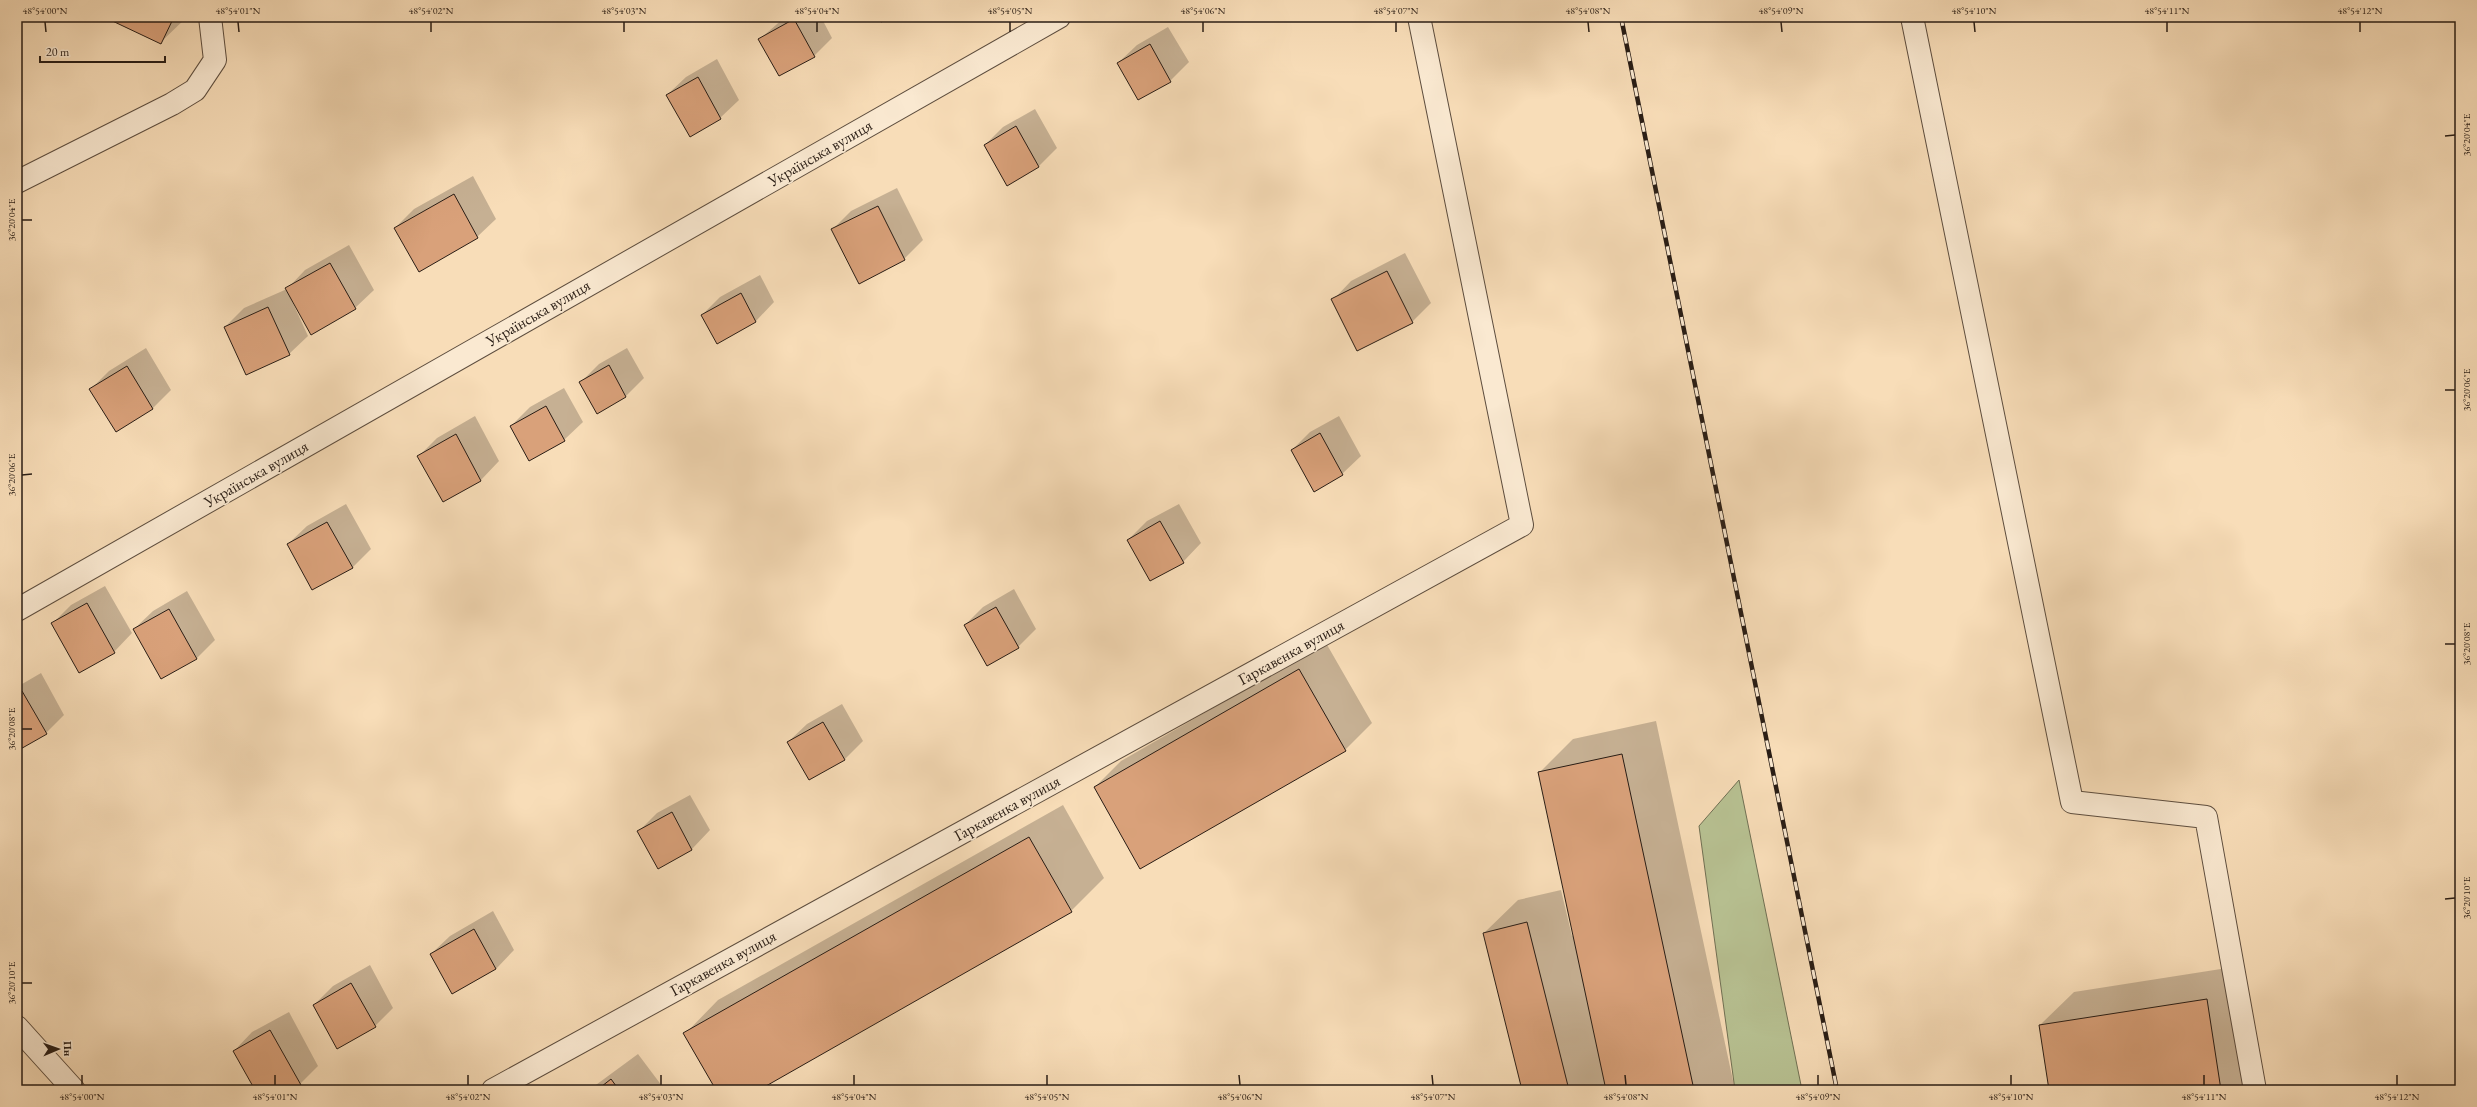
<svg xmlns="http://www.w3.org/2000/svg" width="2477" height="1107" font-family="'EB Garamond',serif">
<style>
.green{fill:#b8c293;stroke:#707054}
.shadow{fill:#0003}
.building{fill:#d9a17a;stroke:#291d15}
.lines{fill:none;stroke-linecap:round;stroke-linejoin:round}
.service-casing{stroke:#5d4d3e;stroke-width:24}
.minor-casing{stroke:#5d4d3e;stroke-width:24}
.service{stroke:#fae9d1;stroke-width:22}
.minor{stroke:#fae9d1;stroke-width:22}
.rail-casing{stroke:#291d15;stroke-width:4.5}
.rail{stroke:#fae9d1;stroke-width:3;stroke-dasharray:9;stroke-linecap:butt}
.ticks{fill:none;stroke:#291d15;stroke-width:1.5}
.labels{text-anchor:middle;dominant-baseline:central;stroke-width:3.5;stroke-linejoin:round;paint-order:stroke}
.street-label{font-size:16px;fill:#291d15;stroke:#fae9d1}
.neatline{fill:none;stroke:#291d15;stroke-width:1.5}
.ticks-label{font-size:10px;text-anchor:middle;fill:#291d15}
</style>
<rect width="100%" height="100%" fill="#f8ddb8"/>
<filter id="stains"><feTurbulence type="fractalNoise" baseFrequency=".005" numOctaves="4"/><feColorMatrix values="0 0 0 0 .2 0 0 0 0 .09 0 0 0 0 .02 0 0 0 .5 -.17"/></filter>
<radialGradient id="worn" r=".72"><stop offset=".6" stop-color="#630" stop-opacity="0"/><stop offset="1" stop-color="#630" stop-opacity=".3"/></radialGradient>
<path class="green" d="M1739,780L1802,1090H1735L1699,826Z"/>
<path class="shadow" d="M106,17H187L161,42Z
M785,17H821L832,38L814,56L760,39Z
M1168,27L1189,62L1170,81L1138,99L1118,63L1137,45Z
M717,59L739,100L720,118L667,95L686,77Z
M1035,109L1057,148L1039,166L985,145L1003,127Z
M473,176L496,219L477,237L395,228L414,209Z
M897,188L923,240L904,259L832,230L851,211Z
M349,245L374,290L355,308L292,301L308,336L289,354L225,327L244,308L287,289L305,270Z
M1405,253L1431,303L1412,322L1333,300L1351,281Z
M760,275L774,302L756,321L717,342L702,315L720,297Z
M146,348L171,390L153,408L116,431L91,389L109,371Z
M627,348L644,378L626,396L597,412L581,382L599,364Z
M564,388L583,422L564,440L511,426L530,407Z
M475,416L499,461L481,480L443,501L419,456L437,438Z
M1339,416L1361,456L1342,474L1292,450L1310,432Z
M346,504L371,549L353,567L313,589L288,544L307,526Z
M1179,504L1201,543L1183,562L1128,540L1147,521Z
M105,586L132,633L114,652L52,624L71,605Z
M1014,589L1036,629L1018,647L965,625L983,607Z
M187,591L215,640L196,659L134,629L153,611Z
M1326,643L1372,723L1345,750L1095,787L1121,761Z
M41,673L64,715L46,733L17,750V687Z
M842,704L863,741L844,760L788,742L807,724Z
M1656,721L1735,1090H1523L1484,933L1518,900L1561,890L1572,936L1574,935L1539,773L1573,739Z
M690,795L710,830L692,849L659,868L639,831L657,813Z
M1063,805L1104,878L1071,911L757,1090H717L685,1034L718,1000Z
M493,911L514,950L496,969L453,993L431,954L450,936Z
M370,965L393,1008L375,1026L314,1005L333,986Z
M2240,966L2260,1090H2050L2040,1025L2074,992Z
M289,1012L318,1066L300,1084L290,1090H256L234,1051L252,1032Z
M638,1054L665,1090H589Z"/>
<path class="building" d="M104,17H174L161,44Z
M879,17H891L881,22Z
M794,19L815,57L779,76L758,39Z
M1150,44L1171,82L1138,100L1117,63Z
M698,77L721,119L690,137L666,95Z
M1016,126L1039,167L1007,186L984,145Z
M454,194L478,238L419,272L394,228Z
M878,206L905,260L859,284L831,229Z
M330,263L356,309L311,335L285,288Z
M1387,271L1413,323L1357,351L1331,299Z
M741,293L756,322L717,344L701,315Z
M268,307L290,355L246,375L224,327Z
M609,365L626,397L597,414L579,382Z
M127,366L153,409L116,432L89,389Z
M546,406L565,441L529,461L510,426Z
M1320,433L1343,475L1314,492L1291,450Z
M456,434L481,481L443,502L417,456Z
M1160,521L1184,563L1150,581L1127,540Z
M327,522L353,568L312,590L287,544Z
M87,603L115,653L79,673L51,623Z
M996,607L1019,648L987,666L964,625Z
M169,609L197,659L161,679L133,629Z
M1299,669L1346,751L1140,869L1094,787Z
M22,691L47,734L17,751V694Z
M823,722L845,760L809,780L787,742Z
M1622,754L1694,1090H1606L1538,772Z
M672,812L692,850L658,869L637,831Z
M1029,837L1072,912L759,1090H716L683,1033Z
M1527,922L1569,1090H1522L1483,933Z
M474,929L496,969L452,994L430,954Z
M351,983L376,1027L337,1049L313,1005Z
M2207,999L2221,1090H2049L2039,1025Z
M270,1030L301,1085L292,1090H255L233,1051Z
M611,1079L619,1090H597Z"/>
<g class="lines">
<g class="service-casing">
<path id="service" d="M1912,17L2072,802L2206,817L2255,1090"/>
</g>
<g class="minor-casing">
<path id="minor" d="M17,182L172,104L195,90L215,60L210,17
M17,610L1059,17
M17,1027L74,1090
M493,1090L1522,525L1419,17"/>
</g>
<use href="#service" class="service"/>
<use href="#minor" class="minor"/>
<g class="rail-casing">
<path id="rail" d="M1621,17L1837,1090"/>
</g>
<use href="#rail" class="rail"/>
</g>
<path class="ticks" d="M45,22L46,32M238,22L239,32M431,22V32M624,22V32M817,22V32M1010,22V32M1203,22V32M1396,22V32M1588,22L1589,32M1781,22L1782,32M1974,22L1975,32M2167,22V32M2360,22V32M2445,136L2455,135M22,220H32M2445,390H2455M22,475L32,474M2445,644H2455M22,729H32M2445,899L2455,898M22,983H32M82,1075V1085M275,1075V1085M468,1075V1085M661,1075V1085M854,1075V1085M1047,1075V1085M1239,1075L1240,1085M1432,1075L1433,1085M1625,1075L1626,1085M1818,1075V1085M2011,1075V1085M2204,1075V1085M2397,1075V1085"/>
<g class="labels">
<g class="street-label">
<text transform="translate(820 153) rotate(-30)">Українська вулиця</text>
<text transform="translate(538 313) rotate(-30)">Українська вулиця</text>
<text transform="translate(256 474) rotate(-30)">Українська вулиця</text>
<text transform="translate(1291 652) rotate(-29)">Гаркавенка вулиця</text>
<text transform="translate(1007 808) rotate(-29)">Гаркавенка вулиця</text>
<text transform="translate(723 963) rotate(-29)">Гаркавенка вулиця</text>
</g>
</g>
<rect width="2477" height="1107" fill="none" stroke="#f8ddb8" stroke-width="44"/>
<g transform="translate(58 1049) rotate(88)" stroke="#fae9d1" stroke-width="3" paint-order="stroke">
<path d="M0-3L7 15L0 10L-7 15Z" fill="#291d15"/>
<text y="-6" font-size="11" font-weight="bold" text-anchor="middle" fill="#291d15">Пн</text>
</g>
<path d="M40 56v6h125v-6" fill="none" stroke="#291d15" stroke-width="2"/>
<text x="46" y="56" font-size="12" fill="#291d15" stroke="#fae9d1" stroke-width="3" paint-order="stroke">20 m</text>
<rect x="22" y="22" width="2433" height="1063" class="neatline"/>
<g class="ticks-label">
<text x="45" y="14">48°54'00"N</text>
<text x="238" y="14">48°54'01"N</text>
<text x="431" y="14">48°54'02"N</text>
<text x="624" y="14">48°54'03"N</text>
<text x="817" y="14">48°54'04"N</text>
<text x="1010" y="14">48°54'05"N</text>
<text x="1203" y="14">48°54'06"N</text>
<text x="1396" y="14">48°54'07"N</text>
<text x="1588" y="14">48°54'08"N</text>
<text x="1781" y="14">48°54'09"N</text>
<text x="1974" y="14">48°54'10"N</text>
<text x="2167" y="14">48°54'11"N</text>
<text x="2360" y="14">48°54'12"N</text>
<text transform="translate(2466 135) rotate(-90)" y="4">36°20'04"E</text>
<text transform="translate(11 220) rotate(-90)" y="4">36°20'04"E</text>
<text transform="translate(2466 390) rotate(-90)" y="4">36°20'06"E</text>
<text transform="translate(11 475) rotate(-90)" y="4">36°20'06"E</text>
<text transform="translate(2466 644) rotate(-90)" y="4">36°20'08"E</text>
<text transform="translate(11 729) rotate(-90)" y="4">36°20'08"E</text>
<text transform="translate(2466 898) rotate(-90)" y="4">36°20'10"E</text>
<text transform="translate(11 983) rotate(-90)" y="4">36°20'10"E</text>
<text x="82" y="1100">48°54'00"N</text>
<text x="275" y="1100">48°54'01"N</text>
<text x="468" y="1100">48°54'02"N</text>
<text x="661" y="1100">48°54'03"N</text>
<text x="854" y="1100">48°54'04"N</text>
<text x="1047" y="1100">48°54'05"N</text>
<text x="1240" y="1100">48°54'06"N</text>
<text x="1433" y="1100">48°54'07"N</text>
<text x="1626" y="1100">48°54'08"N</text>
<text x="1818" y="1100">48°54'09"N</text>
<text x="2011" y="1100">48°54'10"N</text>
<text x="2204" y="1100">48°54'11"N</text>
<text x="2397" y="1100">48°54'12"N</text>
</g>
<rect width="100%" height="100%" filter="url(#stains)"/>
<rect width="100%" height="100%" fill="url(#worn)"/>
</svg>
